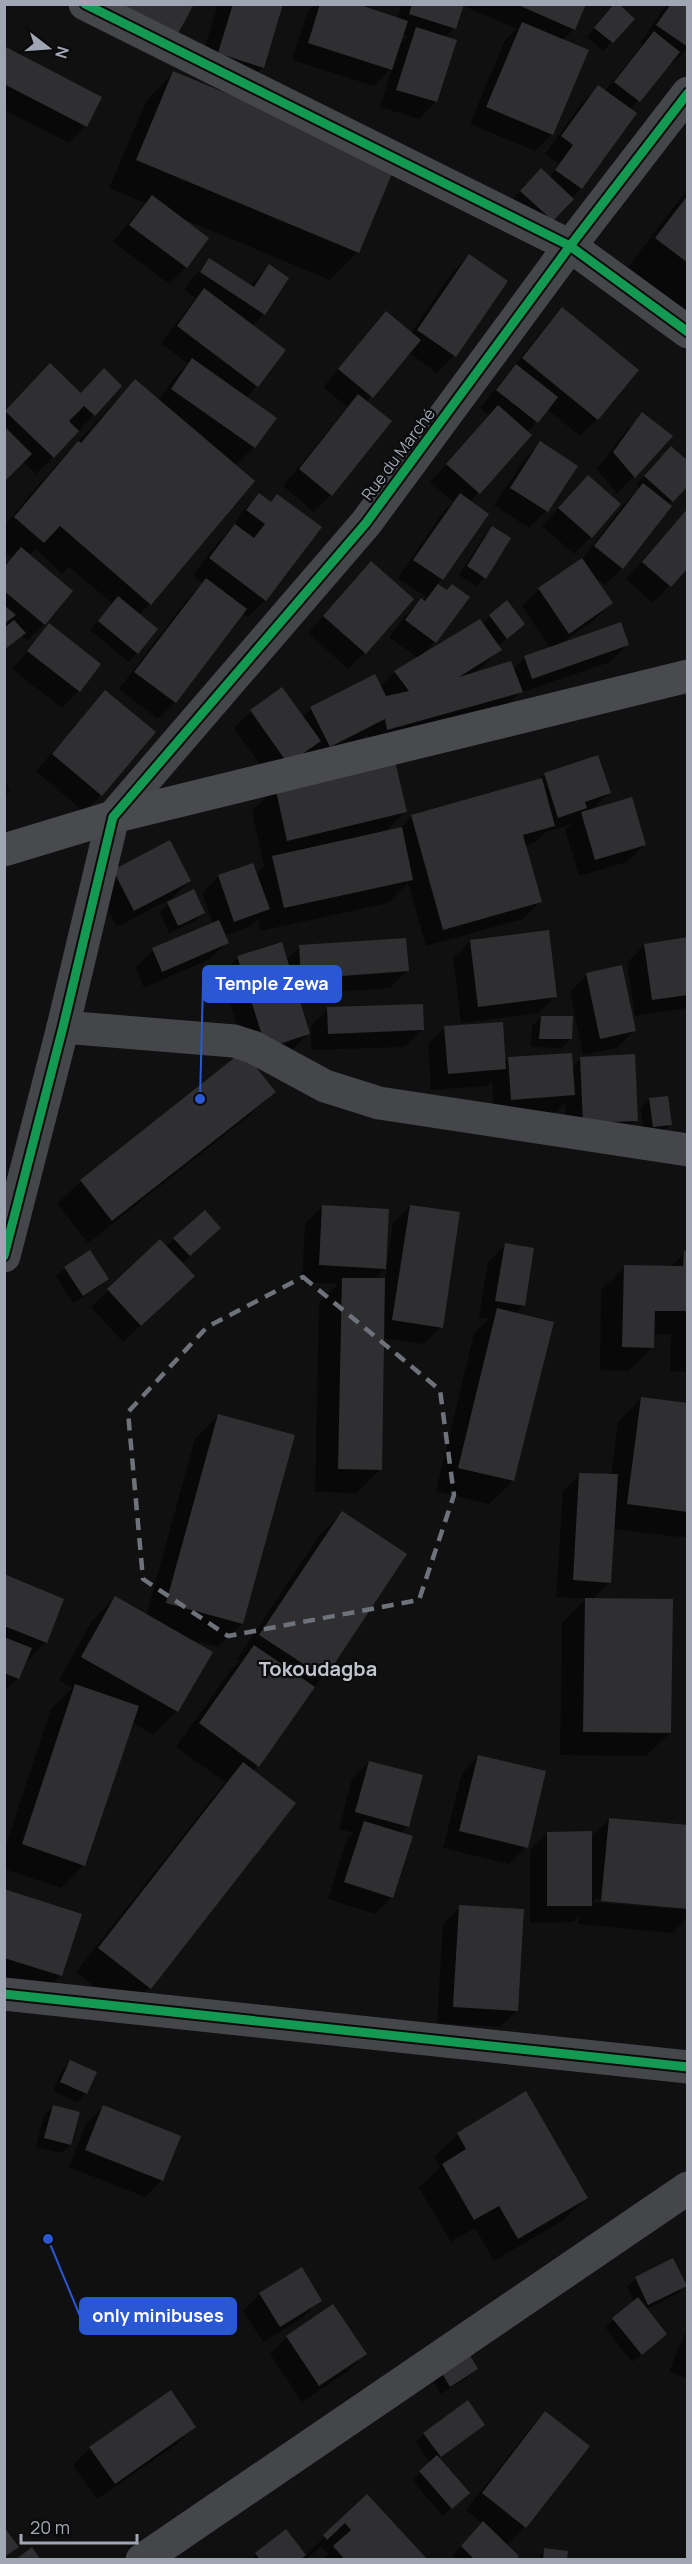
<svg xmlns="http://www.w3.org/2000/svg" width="692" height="2564" font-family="Manrope,sans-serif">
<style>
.shadow{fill:#0007;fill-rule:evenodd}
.building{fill:#2f2f31}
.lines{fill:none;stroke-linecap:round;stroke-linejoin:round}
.minor{stroke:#444649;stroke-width:33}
.tertiary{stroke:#444649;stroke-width:33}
.secondary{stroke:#484a4d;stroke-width:33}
.cycleway-casing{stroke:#0b0b0c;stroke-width:13}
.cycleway{stroke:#139951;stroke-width:9}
.marked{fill:none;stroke:#6e727a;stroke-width:4.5;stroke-dasharray:12 8;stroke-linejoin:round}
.labels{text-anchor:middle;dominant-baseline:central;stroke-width:4.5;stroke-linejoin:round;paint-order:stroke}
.street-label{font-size:16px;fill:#a0a6b3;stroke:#0b0b0c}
.quarter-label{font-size:20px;font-weight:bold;fill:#c1c5cf;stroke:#0b0b0c}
.leader{fill:none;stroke:#2a57d4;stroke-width:2}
.callout-dot{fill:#2a57d4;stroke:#0b0b0c;stroke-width:2}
.callout{fill:#2a57d4;stroke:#2a57d4;stroke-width:2}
.callout-label{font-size:18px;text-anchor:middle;font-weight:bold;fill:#fff}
</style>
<rect width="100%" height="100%" fill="#101011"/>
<path class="shadow" d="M218,4H282L263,67L239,90L196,77Z
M315,4H365L362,8L397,19L402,4H462L454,28L445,38L436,102L419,119L380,107L392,68L374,86L292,60L307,13ZM402,34L408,36L398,46Z
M468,4H584L574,29L562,40L552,134L535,151L470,124L505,40L517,29L466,7Z
M667,4H688V49L672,64L669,62L630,110L635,113L581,188L543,229L512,200L541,170L549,178L559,164L545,154L582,103L599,87L605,91L643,44L640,43Z
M608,13L633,19L603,51L587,37Z
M4,48L86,126L69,143L4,110Z
M173,73L358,252L330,280L183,219L207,239L186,267L169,284L113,242L145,203L109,188L146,101Z
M688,188V312L628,267Z
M469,256L454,356L437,373L409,353L366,402L331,495L314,512L283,486L347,407L323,387L387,313L411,333L452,273Z
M210,260L250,286L269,266L264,314L252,326L257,386L246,398L254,447L235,466L150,604L139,615L137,653L129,662L90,630L113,604L69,567L62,574L36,549L29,556L44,624L27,641L21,635L4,651V630L9,626L4,625V566L12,558L4,552V526L55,466L135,381L158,401L175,377L188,364L161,343L196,298L184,290L193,277Z
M563,309L597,419L580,436L547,409L470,502L487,514L437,585L446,592L435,642L424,653L482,624L490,616L515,632L498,646L500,649L483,666L473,673L513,670L525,657L550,648L522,606L539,589L579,563L626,502L640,488L636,485L662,456L688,484L668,505L622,568L605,585L594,576L611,603L594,620L558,645H627L610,662L519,693L504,709L370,746L368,735L313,763L307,752L271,780L234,728L251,711L302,717L311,709L380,687L395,672L418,658L389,637L404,617L426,597L398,578L443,512L453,502L430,482L490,416L480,408L546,326Z
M50,365L94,415L36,474L22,461L4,480V413Z
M643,414L671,436L617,494L597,469L626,431Z
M541,443L576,466L546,511L529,528L494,505L524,460Z
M588,477L591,537L574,554L542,526Z
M259,495L270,504L319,528L265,600L248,617L242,613L175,702L158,719L119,689L189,597L203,583L193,575L218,542L232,529L242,512Z
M688,510V565L653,603L626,579Z
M493,528L484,578L476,586L459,575L484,536Z
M355,580L365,652L348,669L308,633Z
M50,625L79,691L62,708L12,669Z
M106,692L101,795L84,812L36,771Z
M544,774L609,793L591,810L644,845L627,862L579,876L565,830L572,824L546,832L536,842L524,846L540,902L523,919L426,946L408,883L388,903L260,931L258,919L251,926L224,936L227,942L210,959L144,988L136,967L153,950L213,924L202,893L219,876L256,874L264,866L252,811L275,788L405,812L384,833L399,829L411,817L537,781Z
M4,779L10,791L4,796Z
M114,871L189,881L172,898L117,927L97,888Z
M168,904L203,912L195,921L169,933L160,912Z
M688,939V1008L635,1016L627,963L644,945Z
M471,941L556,996L538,1013L461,1023L453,958Z
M300,947L407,971L390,988L297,995L309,1033L292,1050L251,1063L274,1092L250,1115L88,1243L57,1204L81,1181L247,1059L221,974L238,957L286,960ZM290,1038V1042L259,1051Z
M587,975L634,1031L617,1048L583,1055L570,992Z
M328,1009L422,1030L405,1047L311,1050V1026Z
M541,1017L571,1039L562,1048L531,1047L532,1026Z
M445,1027L504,1063L508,1059L572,1067L581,1058L636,1120L619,1137L567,1140L565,1103L557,1112L494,1116L492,1082L487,1086L431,1090L428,1044Z
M650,1099L670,1124L661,1133L644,1135L641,1108Z
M410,1206L441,1327L424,1344L382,1338L380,1469L357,1493L315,1492L319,1303L338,1284L302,1282L305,1224L322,1207L387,1264L393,1223ZM387,1266L385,1280H373Z
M211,1237L181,1264L176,1293L123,1342L91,1307L160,1241L166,1247L174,1239Z
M505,1245L524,1305L515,1314L513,1481L489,1504L436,1491L474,1333L489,1319L479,1317L488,1262Z
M685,1253H688V1372L670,1371L671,1334H653L652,1347L629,1371L600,1370L601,1290L625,1267H670Z
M65,1268L107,1278L99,1287L73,1303L56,1276Z
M641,1398L688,1404V1538L613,1529L610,1582L593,1599L670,1733L646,1756L560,1755L562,1623L586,1599L556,1597L563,1491L580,1474L611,1476L618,1422Z
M218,1415L242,1624L218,1647L190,1639L210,1652L177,1711L153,1735L132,1722L84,1865L61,1888L4,1869V1851L51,1709L72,1688L59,1680L92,1621L115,1598L146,1616L195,1439Z
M342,1513L405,1555L323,1677L313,1688L253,1771L150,1988L127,2011L76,1972L225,1782L176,1747L231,1670L240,1661L237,1659L319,1536Z
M4,1576L63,1599L45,1643L28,1660L26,1659L18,1678L4,1692Z
M479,1756L526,1847L509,1864L443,1848L462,1773Z
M369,1762L408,1826L400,1834L392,1897L375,1914L328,1899L347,1839L354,1833L339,1829L352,1779Z
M609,1819L688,1826V1917L672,1933L578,1924L579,1916L573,1922L530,1923V1850L547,1833L590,1838ZM594,1899L676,1906V1909L594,1902Z
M4,1891L80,1915L60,1976L43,1993L4,1980Z
M460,1907L517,2010L500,2027L437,2023L443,1924Z
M71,2062L86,2093L77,2102L53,2091L62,2070Z
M53,2107L70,2145L61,2153L36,2147L44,2115Z
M103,2107L162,2180L145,2197L69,2167L86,2124Z
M458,2134L586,2198L562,2221L494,2261L475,2228L451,2242L419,2188L440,2167L434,2157Z
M636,2278L685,2286L676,2294L646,2310L656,2343L632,2362L605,2327L634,2302L627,2287Z
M260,2294L320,2300L303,2317L263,2342L243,2311Z
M333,2306L365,2354L348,2371L302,2402L270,2354L287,2337Z
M688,2325V2379L669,2372Z
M476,2369L468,2377L441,2394L428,2373Z
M545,2413L525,2527L506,2546L513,2560H457L453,2555L483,2524L466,2510L529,2430Z
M483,2424L438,2459L459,2502L443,2516L412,2480L430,2463L416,2442L424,2434Z
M194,2427L177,2444L97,2499L73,2465L90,2448Z
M367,2496L426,2560H322L328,2554L321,2546L306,2560H250L256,2554L305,2556Z
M545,2550L565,2560H536Z"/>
<path class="building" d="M106,4H194L174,41Z
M233,4H283L264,68L218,53Z
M320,4H357L408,21L392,70L308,43Z
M412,4H464L456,29L409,14Z
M516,4H586L575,30Z
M614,4H619L635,19L613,43L594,28Z
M671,4H688V47L656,25Z
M522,22L589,50L553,135L486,107Z
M416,27L457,40L437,102L396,90Z
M654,31L680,52L640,102L614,82Z
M4,46L102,97L87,127L4,84Z
M173,71L396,164L359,253L136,160Z
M598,85L637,113L582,189L555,170L573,145L561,136Z
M541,168L574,199L553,221L520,191Z
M152,195L209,238L187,268L129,225Z
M688,195V263L655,238Z
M469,254L508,281L456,357L417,330Z
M209,258L254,287L269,264L289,278L265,315L200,272Z
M204,288L286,350L258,387L177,326Z
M562,307L639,370L598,420L522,358Z
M386,311L421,340L373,398L338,369Z
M192,358L277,418L255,448L171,389Z
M50,363L81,393L104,368L122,386L95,416L84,406L69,421L79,431L54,458L5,411Z
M516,364L558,397L538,423L496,390Z
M135,379L255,481L151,605L60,526L44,543L14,517L78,441L81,443Z
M358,394L392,421L332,496L299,469Z
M498,405L532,435L480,494L446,464Z
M642,412L673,436L635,478L613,452Z
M4,426L32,454L4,482Z
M540,441L578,466L548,512L510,488Z
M671,446L688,461V486L673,502L644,476Z
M588,475L621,504L592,538L558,508Z
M643,483L672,506L623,569L594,546Z
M259,493L271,502L277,494L322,527L266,601L209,558L235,524L254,538L265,524L246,510Z
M460,493L489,514L443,580L413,560Z
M688,508V568L671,587L642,562Z
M492,526L511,538L486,579L467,566Z
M21,547L73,591L45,625L4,591V567Z
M582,558L613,603L569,634L538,588Z
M371,561L414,599L366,654L323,616Z
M206,578L247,609L176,703L134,672Z
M438,584L447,590L452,584L470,597L436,643L405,620L421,598L425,601Z
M118,596L158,629L138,654L98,621Z
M507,600L525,624L507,639L489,615Z
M4,605L16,615L4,624Z
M480,619L502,650L459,677L511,661L523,692L387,730L385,719L330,747L310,707L375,674L386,696L409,691L394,671Z
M14,620L26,633L4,650V628Z
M621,622L629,645L532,679L524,656Z
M49,623L101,664L80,692L27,651Z
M282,687L321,741L288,764L250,710Z
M105,690L156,732L102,796L52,754Z
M598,755L611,793L585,802L587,808L558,818L544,773Z
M394,757L407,812L287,841L275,786Z
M542,778L555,826L523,835L542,902L443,930L411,815Z
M632,797L646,845L595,860L581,812Z
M402,827L413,880L284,908L272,856Z
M170,840L191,881L134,911L113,870Z
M253,863L270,909L234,922L218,875Z
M194,889L205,913L178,926L167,902Z
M219,920L229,943L162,972L152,948Z
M549,930L557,997L478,1007L470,940Z
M688,937V995L652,1000L644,944Z
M406,938L409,971L301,979L299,945Z
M282,942L310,1034L266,1048L237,956Z
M622,965L636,1031L600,1039L586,973Z
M423,1004L424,1030L328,1034L327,1007Z
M541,1016H573L572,1039H539Z
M503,1022L506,1069L448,1074L444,1026Z
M243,1051L276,1092L112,1221L80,1180Z
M572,1053L575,1095L511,1100L508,1057Z
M635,1054L638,1121L583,1123L580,1057Z
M668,1096L672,1125L653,1127L649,1098Z
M322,1205L389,1209L386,1269L319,1265Z
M410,1205L460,1212L443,1328L392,1320Z
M205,1210L221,1228L190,1256L173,1238Z
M160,1239L195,1276L141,1326L107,1289Z
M505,1243L534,1248L525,1306L495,1301Z
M90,1250L109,1279L83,1296L64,1267Z
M684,1251H688V1311H655L654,1348L622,1347L624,1265L683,1266Z
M342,1278H385L382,1470L338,1469Z
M497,1308L554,1322L514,1481L458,1468Z
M641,1397L688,1403V1512L627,1504Z
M218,1414L295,1435L243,1624L166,1603Z
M579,1473L618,1474L611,1583L573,1580Z
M342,1511L407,1554L325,1678L259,1635Z
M4,1574L64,1599L47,1643L4,1626Z
M115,1596L213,1652L178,1712L81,1657Z
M585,1598L673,1599L671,1733L583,1732Z
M4,1637L32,1648L19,1679L4,1673Z
M254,1645L315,1687L259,1767L199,1723Z
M75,1684L139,1706L85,1866L22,1844Z
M478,1755L546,1771L528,1848L459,1831Z
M369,1761L423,1775L409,1827L355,1812Z
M243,1762L296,1803L151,1989L98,1948Z
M609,1818L688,1825V1909L601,1901Z
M364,1821L413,1836L393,1898L344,1882Z
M592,1831V1906H547V1832Z
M4,1889L82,1914L62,1976L4,1958Z
M459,1905L524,1909L518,2011L453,2007Z
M70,2060L97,2072L87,2094L60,2082Z
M526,2091L588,2198L518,2239L499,2206L474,2220L442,2164L466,2149L457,2133Z
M53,2105L80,2112L71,2145L44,2138Z
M103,2105L181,2136L163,2181L85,2150Z
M673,2258L687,2286L648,2305L635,2277Z
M302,2267L322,2301L280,2327L259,2293Z
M638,2297L667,2334L642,2355L612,2318Z
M333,2304L367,2354L319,2386L286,2336Z
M464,2345L478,2369L450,2387L436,2363Z
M171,2390L196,2427L115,2484L89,2447Z
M468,2400L485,2425L441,2457L423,2433Z
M545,2411L590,2446L526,2528L482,2493Z
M437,2455L470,2493L452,2509L419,2471Z
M367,2494L428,2560H345L333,2546L351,2530L345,2523L327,2540L323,2535Z
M483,2521L519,2556L515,2560H475L461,2546Z
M4,2527L19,2547L4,2557Z
M286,2529L306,2555L300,2560H260L255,2553Z
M32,2547L41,2560H15Z
M544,2548L568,2551L567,2560H543Z"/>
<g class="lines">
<path class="minor" d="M85,4L570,246L688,332
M113,817L366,523L570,246L688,93
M63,1027L234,1041L253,1047L325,1086L379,1103L688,1150
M4,1994L688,2067
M142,2560L688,2188"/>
<path class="tertiary" d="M4,1256L63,1027L113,817"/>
<path class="secondary" d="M4,850L113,817L688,676"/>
<g class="cycleway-casing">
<path id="cycleway" d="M85,4L570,246L688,332
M4,1256L63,1027L113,817L366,523L570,246L688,93
M4,1994L688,2067"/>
</g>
<use href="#cycleway" class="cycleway"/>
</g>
<path class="marked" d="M303,1277L440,1390L454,1495L419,1600L228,1636L143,1579L128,1412L207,1327Z"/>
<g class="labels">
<g class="street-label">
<text transform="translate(398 454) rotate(-53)">Rue du Marché</text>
</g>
<g class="quarter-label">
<text x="318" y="1668">Tokoudagba</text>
</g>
</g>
<path class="leader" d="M200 1099L203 984M48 2239L80 2316"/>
<g class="callout-dot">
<circle cx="200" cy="1099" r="6"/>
<circle cx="48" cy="2239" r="6"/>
</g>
<g class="callout">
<rect x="203" y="966" width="138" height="36" rx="6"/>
<rect x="80" y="2298" width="156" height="36" rx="6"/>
</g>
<g class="callout-label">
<text x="272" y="990">Temple Zewa</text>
<text x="158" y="2322">only minibuses</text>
</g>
<rect width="692" height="2564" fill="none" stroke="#a0a6b3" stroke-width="12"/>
<g transform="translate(48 48) rotate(107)" stroke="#0b0b0c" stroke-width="4.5" paint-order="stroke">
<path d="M0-4.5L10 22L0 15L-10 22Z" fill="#a0a6b3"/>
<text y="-9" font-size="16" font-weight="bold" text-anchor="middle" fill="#a0a6b3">N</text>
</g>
<path d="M21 2534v9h116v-9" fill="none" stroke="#a0a6b3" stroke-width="3"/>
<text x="30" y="2534" font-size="18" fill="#a0a6b3" stroke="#0b0b0c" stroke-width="4.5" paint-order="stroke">20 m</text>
</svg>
